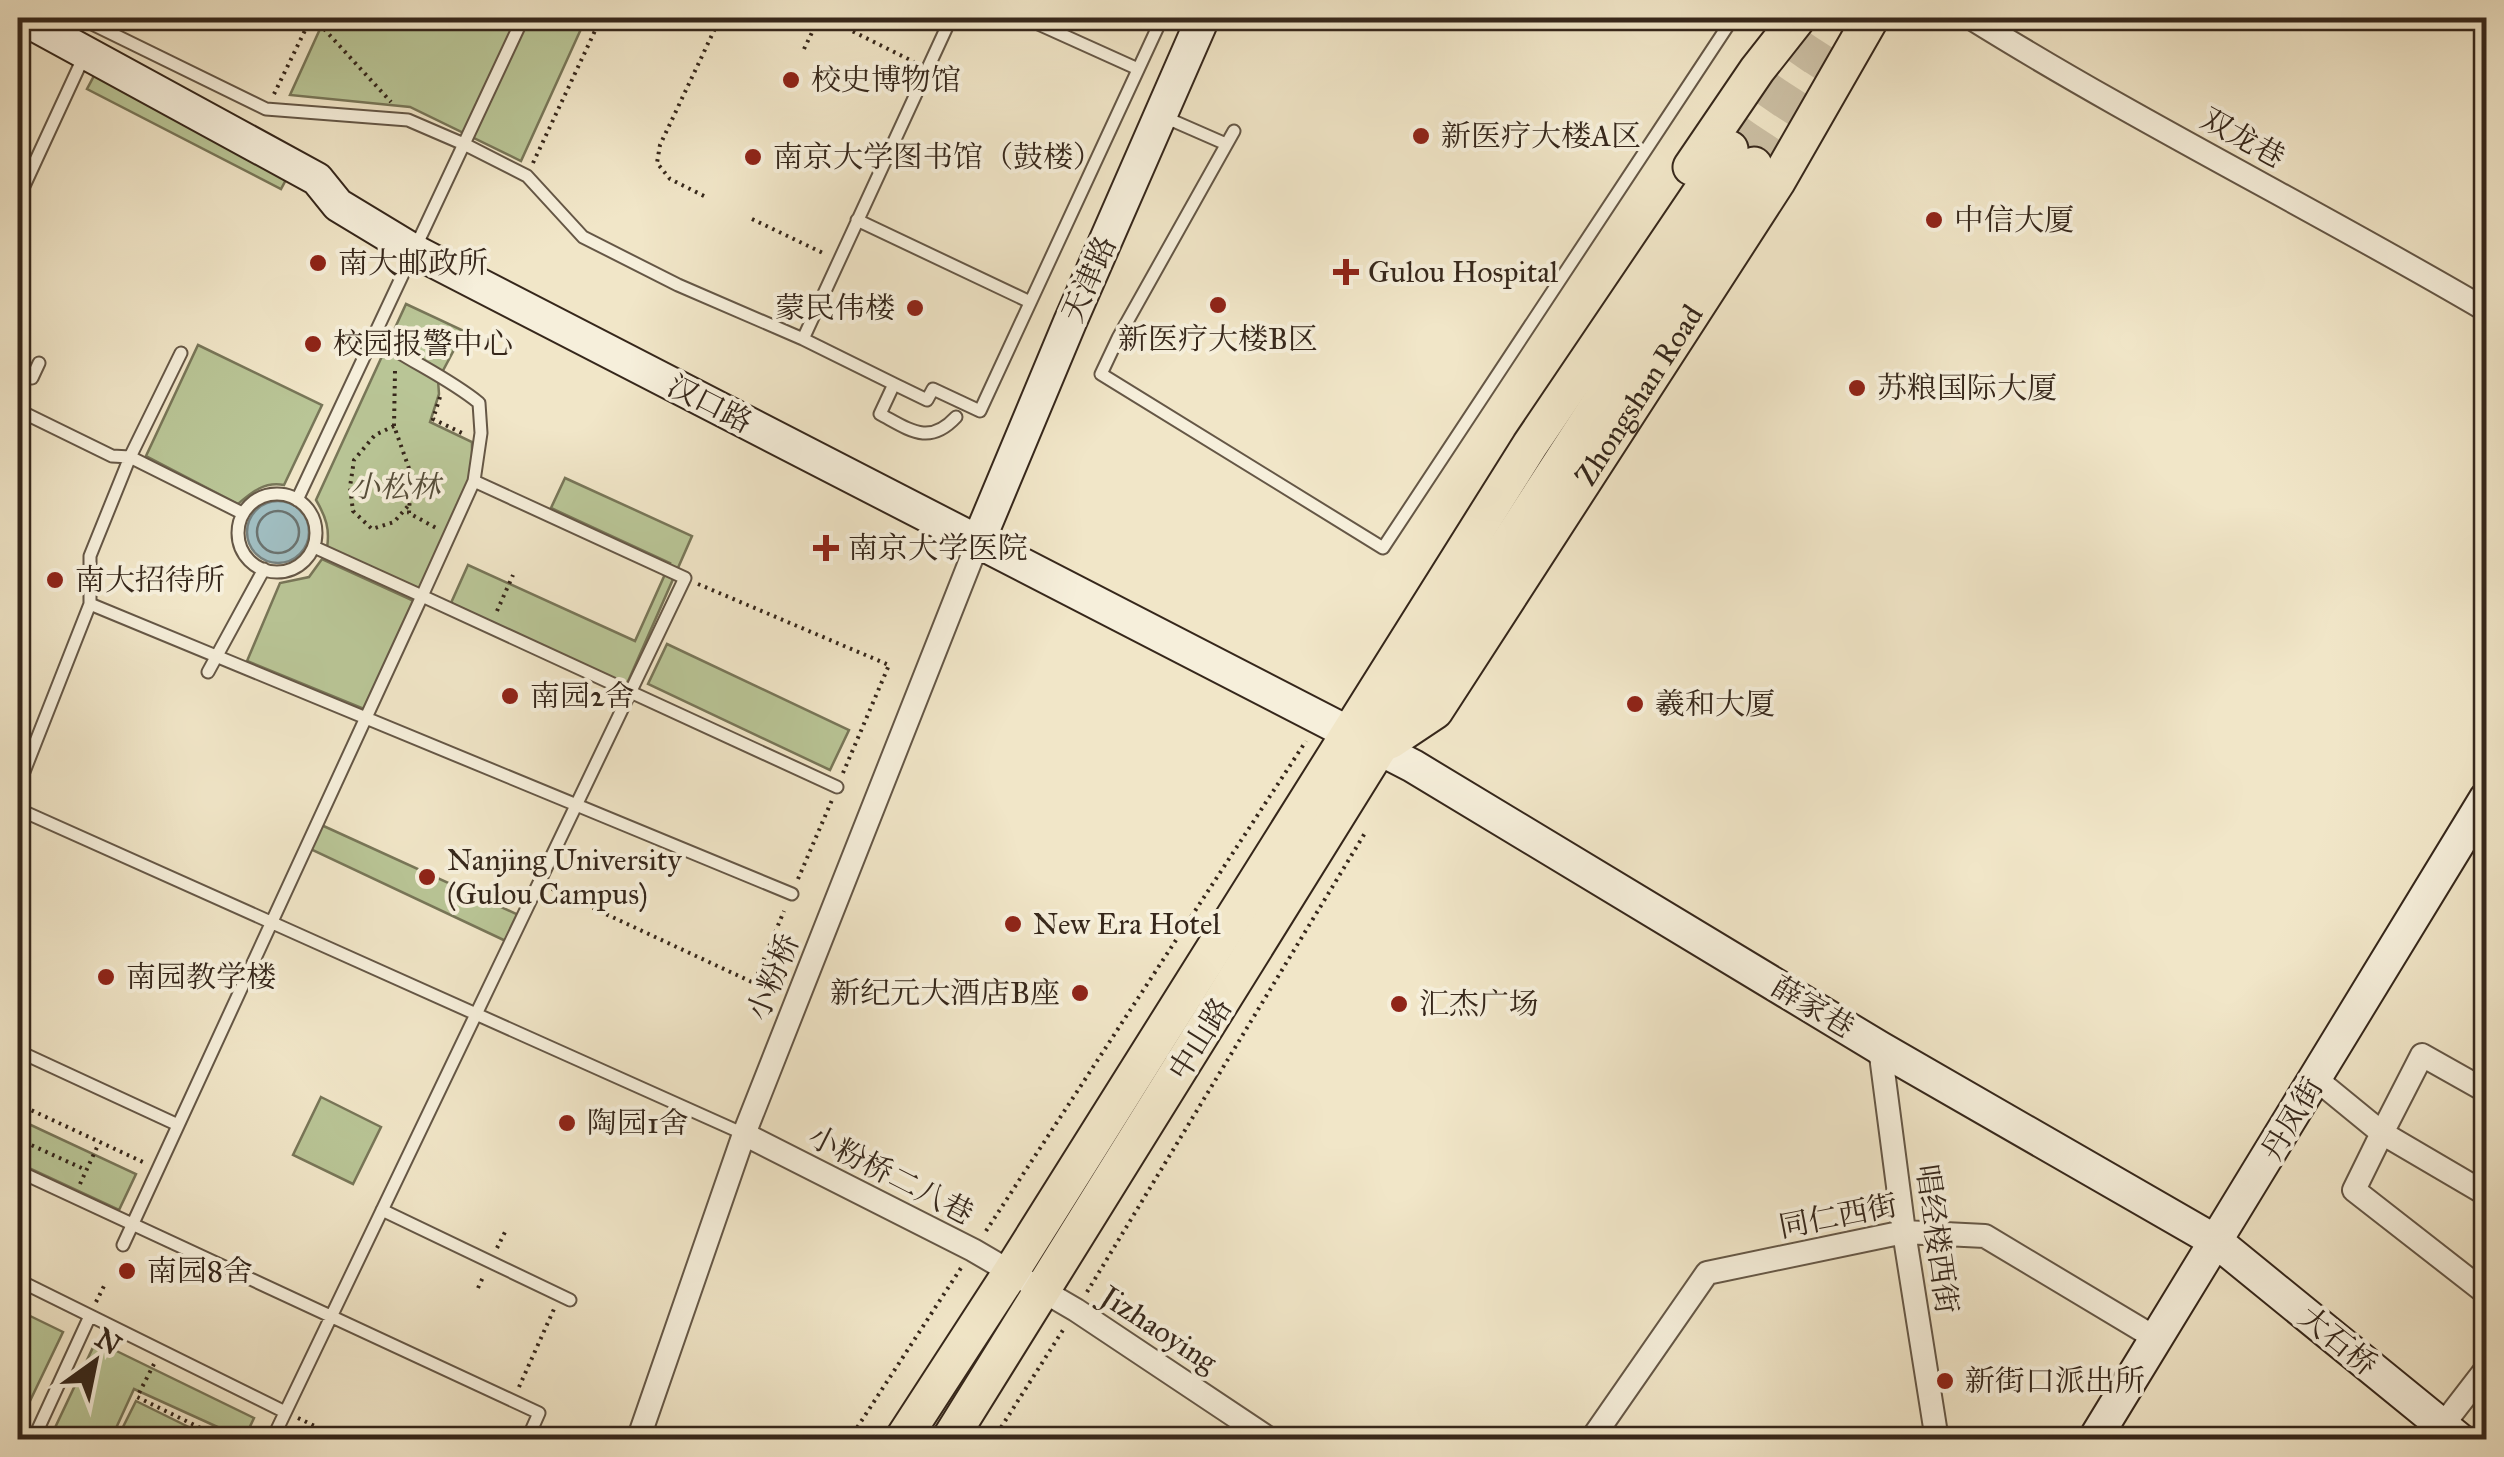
<svg xmlns="http://www.w3.org/2000/svg" width="2504" height="1457" font-family="'IM FELL Great Primer','Noto Serif SC',serif">
<style>
.green{fill:#b9c596;stroke:#787658;stroke-width:2.5}
.water{fill:#a0bdc0;stroke:#76817e;stroke-width:2.5}
.lines{fill:none;stroke-linecap:round;stroke-linejoin:round}
.shore{stroke:#6b726e;stroke-width:2.5}
.primary-tunnel{stroke:#ccc0a5;stroke-width:35;stroke-dasharray:35 18;stroke-linecap:butt}
.lane-casing{stroke:#655746;stroke-width:15}
.street-casing{stroke:#655746;stroke-width:26}
.secondary-casing{stroke:#36271b;stroke-width:36}
.primary-casing{stroke:#36271b;stroke-width:39}
.path{stroke:#36271b;stroke-width:4;stroke-dasharray:2.5 5;stroke-linecap:butt}
.lane{stroke:#f6efdb;stroke-width:11}
.street{stroke:#f6efdb;stroke-width:22}
.secondary{stroke:#f6efdb;stroke-width:32}
.primary{stroke:#f1e6c8;stroke-width:35}
.poi-dot{fill:#8f2418;stroke:#f6efdb;stroke-width:4}
.labels{text-anchor:middle;dominant-baseline:central;stroke-width:8;stroke-linejoin:round;paint-order:stroke}
.poi-label{font-size:30px;fill:#36271b;stroke:#f6efdb;text-anchor:start}
.street-label{font-size:30px;fill:#36271b;stroke:#f6efdb}
.park-label{font-size:30px;font-style:italic;fill:#574e3a;stroke:#f6efdb}
</style>
<rect width="100%" height="100%" fill="#f1e6c8"/>
<filter id="stains"><feTurbulence type="fractalNoise" baseFrequency=".002" numOctaves="4"/><feColorMatrix values="0 0 0 0 .2 0 0 0 0 .09 0 0 0 0 .02 0 0 0 .5 -.17"/></filter>
<radialGradient id="worn" r=".72"><stop offset=".6" stop-color="#630" stop-opacity="0"/><stop offset="1" stop-color="#630" stop-opacity=".3"/></radialGradient>
<path class="green" d="M325,18H586L521,161L410,107L290,95Z
M95,74L289,174L281,189L87,89Z
M406,304L464,331L438,380L439,394L430,422L472,442V480L420,591L327,548C330,529 326,517 316,500Z
M198,345L322,405L284,485C265,481 252,492 238,504L146,456Z
M565,478L692,536L626,686L451,603L468,565L635,641L670,563L551,508Z
M322,559L414,601L364,709L247,661L280,583L309,577Z
M667,644L849,730L830,770L648,684Z
M317,823L523,917L510,943L306,847Z
M321,1097L381,1127L353,1184L293,1155Z
M18,1119L136,1174L119,1210L18,1163Z
M24,1313L63,1332L18,1426V1327Z
M96,1341L254,1418L244,1439L134,1389L111,1439H68L53,1432Z
M136,1401L213,1439H117Z"/>
<path class="water" d="M247 532a31 31 0 1 1 62 0a31 31 0 1 1-62 0Z"/>
<g class="lines">
<path class="shore" d="M257 532a21 21 0 1 1 42 0a21 21 0 1 1-42 0Z"/>
<path class="primary-tunnel" d="M1730,149L1821,18
M1754,165L1849,18"/>
<g class="lane-casing">
<path id="lane" d="M1025,18L1138,69
M84,20L266,109L408,120L466,145L527,176L583,237L678,285L803,339L894,384L880,414C910,430 929,446 956,417
M1162,116L1226,144
M1234,131L1118,338L1101,374L1383,548L1733,18
M18,199L85,54
M857,220L1030,302
M374,336C408,361 446,376 479,403L481,433L474,481L422,596L837,787
M803,339L951,18
M18,371L32,378L39,363
M894,384L927,400L933,389L980,411L1162,18
M18,410L112,456L130,457L242,513
M238 533a39 39 0 1 1 78 0a39 39 0 1 1-78 0Z
M297,500L523,18
M90,604L792,894
M208,672L264,569
M18,787L90,604V556L130,457L181,353
M18,809L744,1134
M18,1051L178,1125
M18,1171L539,1413L527,1440
M382,1210L570,1300
M123,1245L422,596L314,547
M18,1280L285,1412
M33,1440L90,1316
M272,1440L685,578L474,481"/>
</g>
<g class="street-casing">
<path id="street" d="M1971,18C2138,122 2316,210 2486,310
M1880,1048L1904,1232L1937,1440
M2316,1079L2382,1133L2354,1190L2486,1293
M2486,1091L2422,1055L2382,1133L2486,1194
M744,1134L973,1250L1076,1310L1271,1440
M2442,1426L2486,1369
M638,1440L744,1134L978,542
M1591,1440L1707,1273L1904,1232L1985,1236L2157,1339"/>
</g>
<g class="secondary-casing">
<path id="secondary" d="M22,18L317,179L338,205L414,251L1413,766L1880,1048L2217,1242L2460,1440
M978,542L1070,322L1203,18
M2094,1440L2486,798"/>
</g>
<g class="primary-casing">
<g id="primary">
<path d="M1691,167L1757,70L1798,18"/>
<path id="s1" d="M1390,741L1435,711L1777,182L1871,18"/>
<path d="M902,1440L1011,1272L1530,445L1730,149"/>
<path d="M949,1440L1448,637L1754,165"/>
</g>
</g>
<path class="path" d="M314,18L391,102
M589,18L616,30
M826,18L914,62
M804,49L819,18
M274,94L311,18
M533,163L601,18
M704,196L670,179L657,163L660,145L720,18
M752,219L825,254
M395,371L394,426L411,474L409,513L436,528
M440,397L433,419L466,435
M394,426L375,435L354,460L350,487L353,511L372,529L394,522L408,506
M698,584L889,665L843,773
M497,611L513,575
M798,879L832,800
M552,889L754,983L784,911
M18,1104L145,1163
M18,1139L86,1170
M80,1184L99,1143
M986,1231L1306,741
M497,1248L506,1230
M478,1288L484,1275
M1087,1292L1365,833
M96,1302L105,1284
M154,1364L137,1397L225,1440
M519,1387L554,1309
M298,1418L344,1440
M849,1440L961,1268
M993,1440L1063,1330"/>
<use href="#lane" class="lane"/>
<use href="#street" class="street"/>
<use href="#secondary" class="secondary"/>
<use href="#primary" class="primary"/>
</g>
<g class="poi-dot">
<circle cx="791" cy="80" r="10"/>
<circle cx="1421" cy="136" r="10"/>
<circle cx="753" cy="157" r="10"/>
<circle cx="1934" cy="220" r="10"/>
<circle cx="318" cy="263" r="10"/>
<path d="M1341 257h10v10h10v10h-10v10h-10v-10h-10v-10h10z"/>
<circle cx="1218" cy="305" r="10"/>
<circle cx="915" cy="308" r="10"/>
<circle cx="313" cy="344" r="10"/>
<circle cx="1857" cy="388" r="10"/>
<path d="M821 533h10v10h10v10h-10v10h-10v-10h-10v-10h10z"/>
<circle cx="55" cy="580" r="10"/>
<circle cx="510" cy="696" r="10"/>
<circle cx="1635" cy="704" r="10"/>
<circle cx="427" cy="877" r="10"/>
<circle cx="1013" cy="924" r="10"/>
<circle cx="106" cy="977" r="10"/>
<circle cx="1080" cy="993" r="10"/>
<circle cx="1399" cy="1004" r="10"/>
<circle cx="567" cy="1123" r="10"/>
<circle cx="127" cy="1271" r="10"/>
<circle cx="1945" cy="1381" r="10"/>
</g>
<g class="labels">
<g class="poi-label">
<text x="811" y="80">校史博物馆</text>
<text x="1441" y="136">新医疗大楼A区</text>
<text x="773" y="157">南京大学图书馆（鼓楼）</text>
<text x="1954" y="220">中信大厦</text>
<text x="338" y="263">南大邮政所</text>
<text x="1368" y="272">Gulou Hospital</text>
<text x="895" y="308" text-anchor="end">蒙民伟楼</text>
<text x="1218" y="339" text-anchor="middle">新医疗大楼B区</text>
<text x="333" y="344">校园报警中心</text>
<text x="1877" y="388">苏粮国际大厦</text>
<text x="848" y="548">南京大学医院</text>
<text x="75" y="580">南大招待所</text>
<text x="530" y="696">南园2舍</text>
<text x="1655" y="704">羲和大厦</text>
<text x="447" y="860">Nanjing University<tspan x="447" dy="34">(Gulou Campus)</tspan></text>
<text x="1033" y="924">New Era Hotel</text>
<text x="126" y="977">南园教学楼</text>
<text x="1060" y="993" text-anchor="end">新纪元大酒店B座</text>
<text x="1419" y="1004">汇杰广场</text>
<text x="587" y="1123">陶园1舍</text>
<text x="147" y="1271">南园8舍</text>
<text x="1965" y="1381">新街口派出所</text>
</g>
<g class="street-label">
<text transform="translate(2243 138) rotate(29)">双龙巷</text>
<text transform="translate(1089 279) rotate(-66)">天津路</text>
<text stroke="none"><textPath href="#s1" startOffset="430">Zhongshan Road</textPath></text>
<text transform="translate(710 404) rotate(27)">汉口路</text>
<text transform="translate(773 977) rotate(-68)">小粉桥</text>
<text transform="translate(1813 1007) rotate(31)">薛家巷</text>
<text transform="translate(1200 1039) rotate(-58)">中山路</text>
<text transform="translate(2292 1119) rotate(-59)">丹凤街</text>
<text transform="translate(891 1175) rotate(27)">小粉桥二八巷</text>
<text transform="translate(1838 1216) rotate(-11)">同仁西街</text>
<text transform="translate(1937 1239) rotate(82)">唱经楼西街</text>
<text transform="translate(1159 1329) rotate(33)">Jizhaoying</text>
<text transform="translate(2338 1341) rotate(39)">大石桥</text>
</g>
<g class="park-label">
<text x="395" y="487">小松林</text>
</g>
</g>
<rect width="2504" height="1457" fill="none" stroke="#f1e6c8" stroke-width="60"/>
<rect x="20" y="20" width="2464" height="1417" fill="none" stroke="#36271b" stroke-width="5"/>
<rect x="30" y="30" width="2444" height="1397" fill="none" stroke="#36271b" stroke-width="2.5"/>
<g transform="translate(95 1362) rotate(33)" stroke="#f6efdb" stroke-width="8" paint-order="stroke">
<path d="M0-8L18 38L0 25L-18 38Z" fill="#36271b"/>
<text y="-15" font-size="28" font-weight="bold" text-anchor="middle" fill="#36271b">N</text>
</g>
<rect width="100%" height="100%" filter="url(#stains)"/>
<rect width="100%" height="100%" fill="url(#worn)"/>
</svg>
